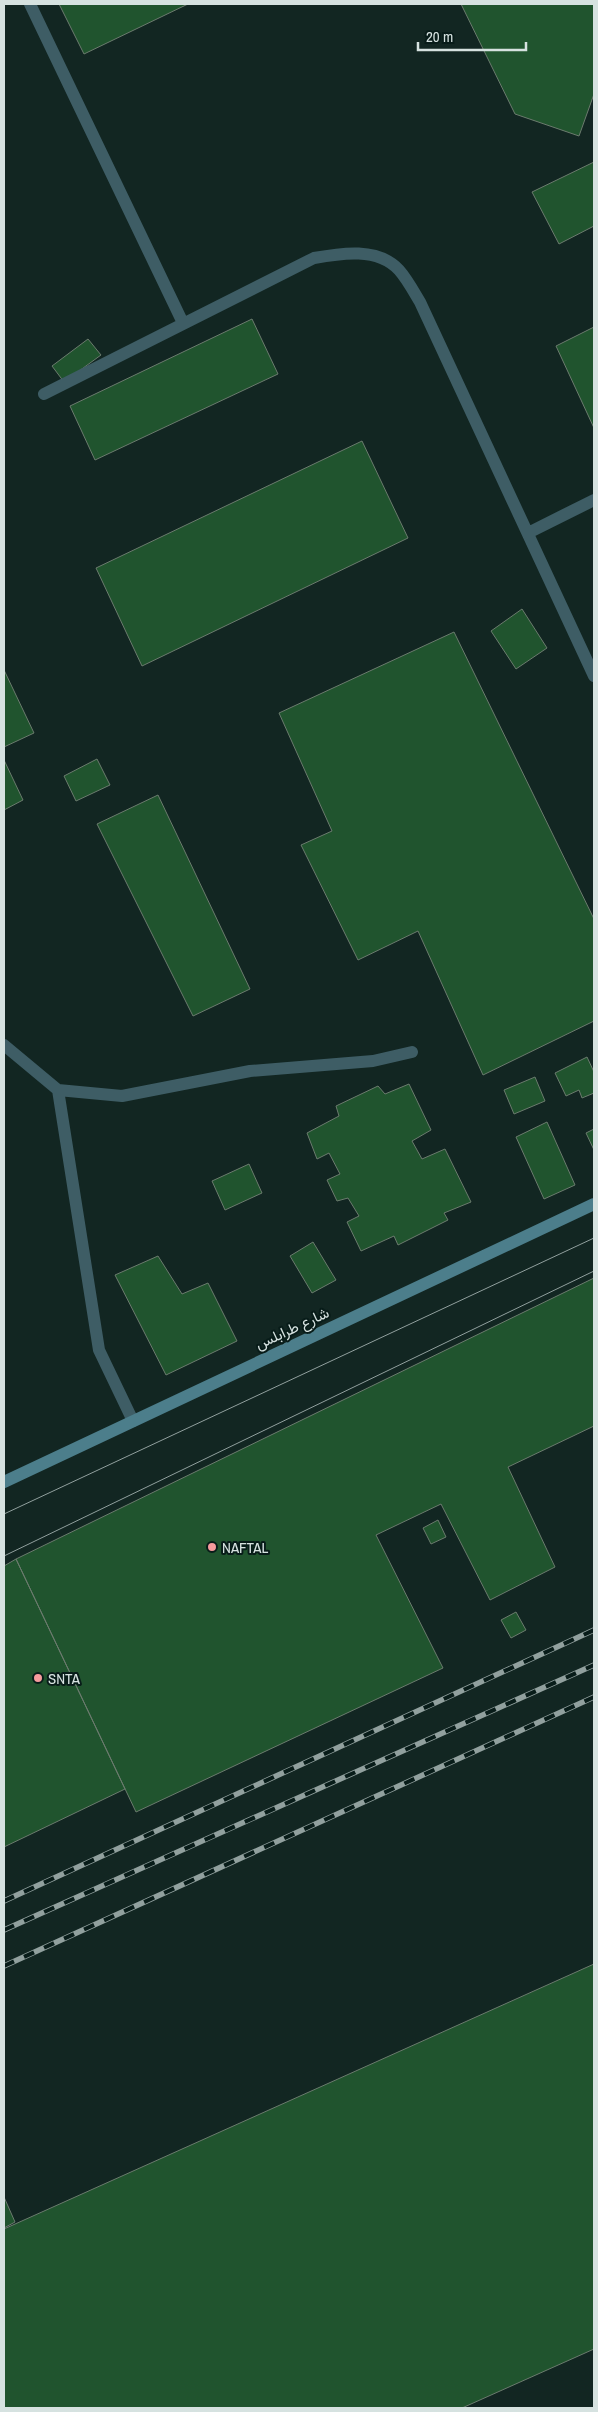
<svg xmlns="http://www.w3.org/2000/svg" width="598" height="2412" font-family="'Archivo Narrow',Vazirmatn,sans-serif">
<style>
.building{fill:#20542e;stroke:#6b7b6e}
.lines{fill:none;stroke-linecap:round;stroke-linejoin:round}
.lane{stroke:#3e5d65;stroke-width:12}
.secondary{stroke:#4c7e8b;stroke-width:12}
.tram{stroke:#91a09e;stroke-width:1}
.rail-casing{stroke:#91a09e;stroke-width:5.5}
.rail{stroke:#081c19;stroke-width:4;stroke-dasharray:11;stroke-linecap:butt}
.poi-dot{fill:#f59b9c;stroke:#081c19;stroke-width:2}
.labels{text-anchor:middle;dominant-baseline:central;stroke-width:4;stroke-linejoin:round;paint-order:stroke}
.street-label{font-size:15px;fill:#d6e2e0;stroke:#081c19}
.poi-label{font-size:15px;fill:#d6e2e0;stroke:#081c19;text-anchor:start}
</style>
<rect width="100%" height="100%" fill="#122622"/>
<path class="building" d="M59,4H188L84,54Z
M461,4H594V94L579,136L515,114Z
M594,162V226L559,244L532,192Z
M252,319L278,374L95,460L70,406Z
M594,327V428L556,346Z
M88,339L101,355L64,382L52,366Z
M362,441L408,538L142,666L96,568Z
M522,609L547,648L516,669L491,631Z
M454,632L594,919V1021L483,1075L418,931L358,960L301,845L332,831L279,713Z
M4,670L34,733L4,747Z
M97,759L110,785L76,801L64,776Z
M4,760L23,800L4,810Z
M158,795L250,989L193,1016L97,824Z
M587,1057L594,1072V1093L582,1098L579,1090L566,1096L555,1073Z
M535,1077L545,1101L514,1114L504,1090Z
M409,1084L431,1130L412,1141L422,1159L445,1149L471,1202L444,1213L448,1220L398,1245L394,1236L361,1251L347,1222L359,1216L348,1198L337,1201L327,1180L340,1174L329,1153L317,1159L307,1133L339,1116L336,1106L378,1086L385,1094Z
M547,1122L575,1185L544,1199L516,1137Z
M594,1129V1150L586,1133Z
M249,1164L262,1193L225,1210L212,1181Z
M313,1242L336,1280L312,1293L290,1256Z
M158,1256L182,1294L208,1283L237,1341L166,1375L115,1275Z
M594,1278V1426L508,1467L555,1567L490,1600L441,1504L376,1535L443,1668L136,1812L16,1559Z
M438,1520L446,1537L431,1544L423,1528Z
M16,1559L125,1789L4,1847V1566Z
M516,1612L526,1630L511,1638L501,1620Z
M594,1964V2349L462,2408H4V2229Z
M4,2197L15,2222L4,2228Z"/>
<g class="lines">
<path class="lane" d="M30,4L183,323
M44,394L314,258C341,253 378,247 399,270C407,279 414,292 420,302L594,676
M528,533L594,500
M4,1045L58,1090L99,1350L133,1421
M58,1090L122,1096L250,1071L373,1061L412,1052"/>
<path class="secondary" d="M4,1482L594,1204"/>
<path class="tram" d="M4,1514L594,1238
M4,1556L594,1271"/>
<g class="rail-casing">
<path id="rail" d="M4,1901L594,1630
M4,1930L594,1665
M4,1966L594,1697"/>
</g>
<use href="#rail" class="rail"/>
</g>
<g class="poi-dot">
<circle cx="212" cy="1547" r="5"/>
<circle cx="38" cy="1678" r="5"/>
</g>
<g class="labels">
<g class="street-label">
<text transform="translate(292 1328) rotate(-25)">شارع طرابلس</text>
</g>
<g class="poi-label">
<text x="222" y="1547">NAFTAL</text>
<text x="48" y="1678">SNTA</text>
</g>
</g>
<rect width="598" height="2412" fill="none" stroke="#d6e2e0" stroke-width="10"/>
<path d="M418 42v8h108v-8" fill="none" stroke="#d6e2e0" stroke-width="2.5"/>
<text x="426" y="42" font-size="15" fill="#d6e2e0" stroke="#081c19" stroke-width="4" paint-order="stroke">20 m</text>
</svg>
